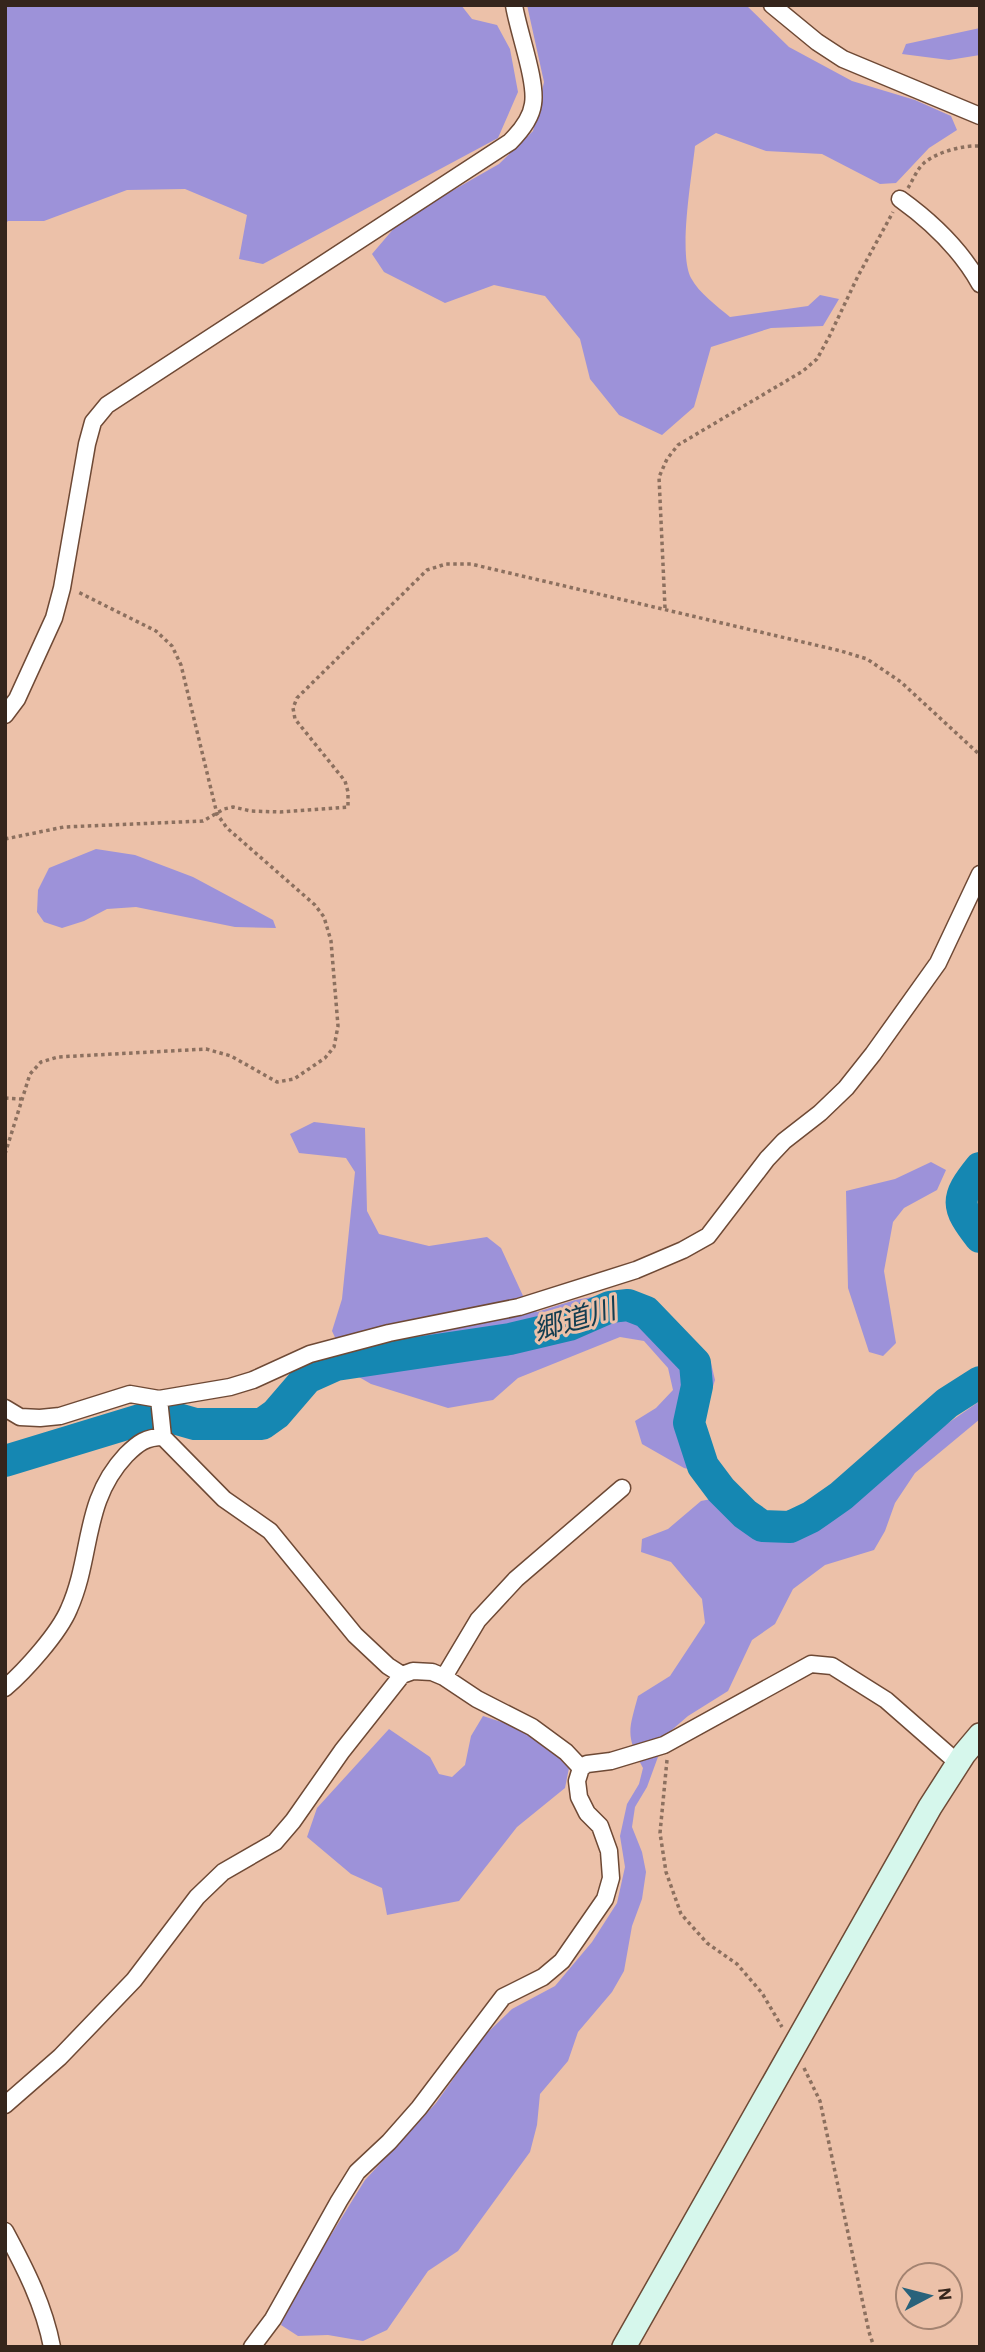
<svg xmlns="http://www.w3.org/2000/svg" width="985" height="2352" font-family="'Alegreya Sans','Noto Sans JP',sans-serif">
<style>
.green{fill:#9d92d9}
.lines{fill:none;stroke-linecap:round;stroke-linejoin:round}
.river{stroke:#1587b2;stroke-width:32}
.street-casing{stroke:#6e4935;stroke-width:19}
.secondary-casing{stroke:#6e4935;stroke-width:26}
.path{stroke:#8c705f;stroke-width:3.5;stroke-dasharray:3.5 3.5;stroke-linecap:butt}
.street{stroke:#fff;stroke-width:16}
.secondary{stroke:#d6f7ec;stroke-width:23}
.labels{text-anchor:middle;dominant-baseline:central;stroke-width:6;stroke-linejoin:round;paint-order:stroke}
.water-label{font-size:28px;font-style:italic;fill:#123d50;stroke:#ecc1a9}
</style>
<rect width="100%" height="100%" fill="#ecc1a9"/>
<path class="green" d="M5,5H461L472,19L497,25L510,49L518,92L498,138L263,264L239,259L247,215L185,189L127,190L44,221H8L5,224Z
M527,5H746L789,47L852,81L915,100L951,116L957,130L929,148L896,183L880,184L822,154L766,151L716,133L695,146C692,176 678,253 691,278C699,293 717,306 730,317L808,306L820,295L839,299L823,326L771,328L711,347L694,407L662,435L619,415L590,379L580,339L545,296L494,285L445,303L384,272L372,254L401,220L499,164L533,131L544,82Z
M980,28V55L949,60L902,54L906,44Z
M96,849L135,855L193,877L273,920L276,928L235,927L136,907L107,909L84,921L62,928L44,922L37,912L38,890L49,868Z
M314,1122L365,1128L367,1211L379,1234L429,1246L487,1237L501,1248L524,1298L537,1312L575,1300L609,1294L656,1308L711,1363L715,1380L704,1415L703,1436L710,1452L697,1471L684,1468L642,1444L635,1421L656,1408L673,1390L668,1368L644,1341L620,1337L518,1378L493,1400L448,1408L371,1384L352,1373L332,1331L342,1299L355,1172L346,1158L299,1153L290,1134Z
M931,1162L946,1170L937,1190L904,1208L893,1222L884,1271L896,1343L883,1356L869,1352L848,1288L846,1191L895,1179Z
M980,1401V1419L915,1473L895,1503L885,1531L874,1550L825,1565L793,1589L775,1624L752,1640L728,1691L688,1716L666,1735L647,1787L635,1807L632,1827L642,1852L646,1872L642,1899L632,1926L624,1971L612,1992L578,2032L568,2061L540,2094L537,2125L530,2152L458,2251L428,2271L387,2330L363,2341L328,2335L298,2336L281,2325L295,2293L365,2180L436,2103L483,2037L512,2009L555,1986L592,1942L617,1903L625,1867L620,1836L627,1804L639,1784L643,1768C625,1735 629,1730 638,1696L670,1676L705,1623L702,1599L671,1562L641,1552L642,1539L668,1529L701,1501L716,1498L748,1535L781,1540L814,1531L850,1507L899,1457Z
M483,1716L539,1734L570,1763L565,1788L517,1827L459,1901L387,1915L382,1888L351,1874L307,1837L317,1808L389,1729L430,1757L439,1774L452,1777L465,1765L471,1736Z"/>
<g class="lines">
<path class="river" d="M980,1168C955,1199 956,1206 980,1237
M5,1461L143,1419L167,1416L195,1424H262L276,1414L307,1378L336,1365L510,1339L569,1325L610,1307L628,1305L646,1312L695,1363L697,1386L689,1423L703,1466L721,1490L745,1514L762,1526L790,1527L811,1517L841,1496L947,1403L980,1382"/>
<g class="street-casing">
<path id="street" d="M772,5L817,42L843,59L980,116
M900,199C932,222 961,250 980,284
M5,715L17,699L54,618L62,588L87,444L93,422L107,405L510,142C520,132 531,119 533,104C537,81 518,31 514,5
M159,1399L163,1437L224,1499L270,1531L355,1635L388,1666L402,1675
M5,1408L20,1417L40,1418L60,1416L130,1394L159,1399L230,1387L253,1380L310,1354L389,1333L519,1307L636,1270L683,1250L708,1236L767,1159L784,1141L820,1113L846,1088L873,1054L938,963L980,874
M444,1677L478,1620L516,1579L622,1488
M5,1688C25,1671 59,1633 69,1609C93,1555 82,1502 126,1455C138,1443 146,1437 163,1437
M5,2105L60,2057L134,1980L197,1897L223,1872L275,1842L293,1821L342,1751L402,1675L413,1671L432,1672L444,1677L477,1699L532,1727L566,1752L581,1768
M5,2231C25,2268 44,2305 52,2347
M252,2347L273,2319L339,2201L357,2172L389,2142L419,2108L503,1997L543,1977L562,1961L605,1899L611,1878L609,1851L600,1826L587,1813L579,1797L577,1781L581,1768L587,1764L611,1761L664,1745L811,1664L832,1666L886,1700L958,1763"/>
</g>
<g class="secondary-casing">
<path id="secondary" d="M624,2347L930,1807L964,1754L980,1735"/>
</g>
<path class="path" d="M908,188C913,180 917,169 924,163C937,152 963,145 980,146
M665,608L659,477L667,459L678,445L803,371L817,359L829,337L858,276L893,212
M5,839L64,827L203,821L224,809L233,807L251,811L280,812L348,807V792L345,781L295,719L293,708L297,698L427,570L446,564H471L841,651L867,659L901,682L980,755
M5,1098L21,1099
M5,1154L30,1074L41,1062L58,1057L206,1049L231,1056L277,1082L294,1079L325,1058L334,1047L338,1026L331,941L324,917L315,905L227,828L217,814L181,665L172,646L156,631L78,592
M667,1760L660,1833L666,1872L681,1914L707,1943L737,1964L762,1993L782,2027
M804,2068L820,2101L869,2332L874,2347"/>
<use href="#street" class="street"/>
<use href="#secondary" class="secondary"/>
</g>
<g class="labels">
<g class="water-label">
<text transform="translate(575 1321) rotate(-16)">郷道川</text>
</g>
</g>
<rect width="985" height="2352" fill="none" stroke="#35251c" stroke-width="14"/>
<g transform="translate(929 2296) rotate(83)"><circle r="33" fill="#ecc1a9" stroke="#a38371" stroke-width="2"/>
<path d="M0-5L12 26L0 18L-12 26Z" fill="#29627b"/>
<text y="-10" font-size="19" font-weight="bold" text-anchor="middle" fill="#35251c">N</text>
</g>
</svg>
